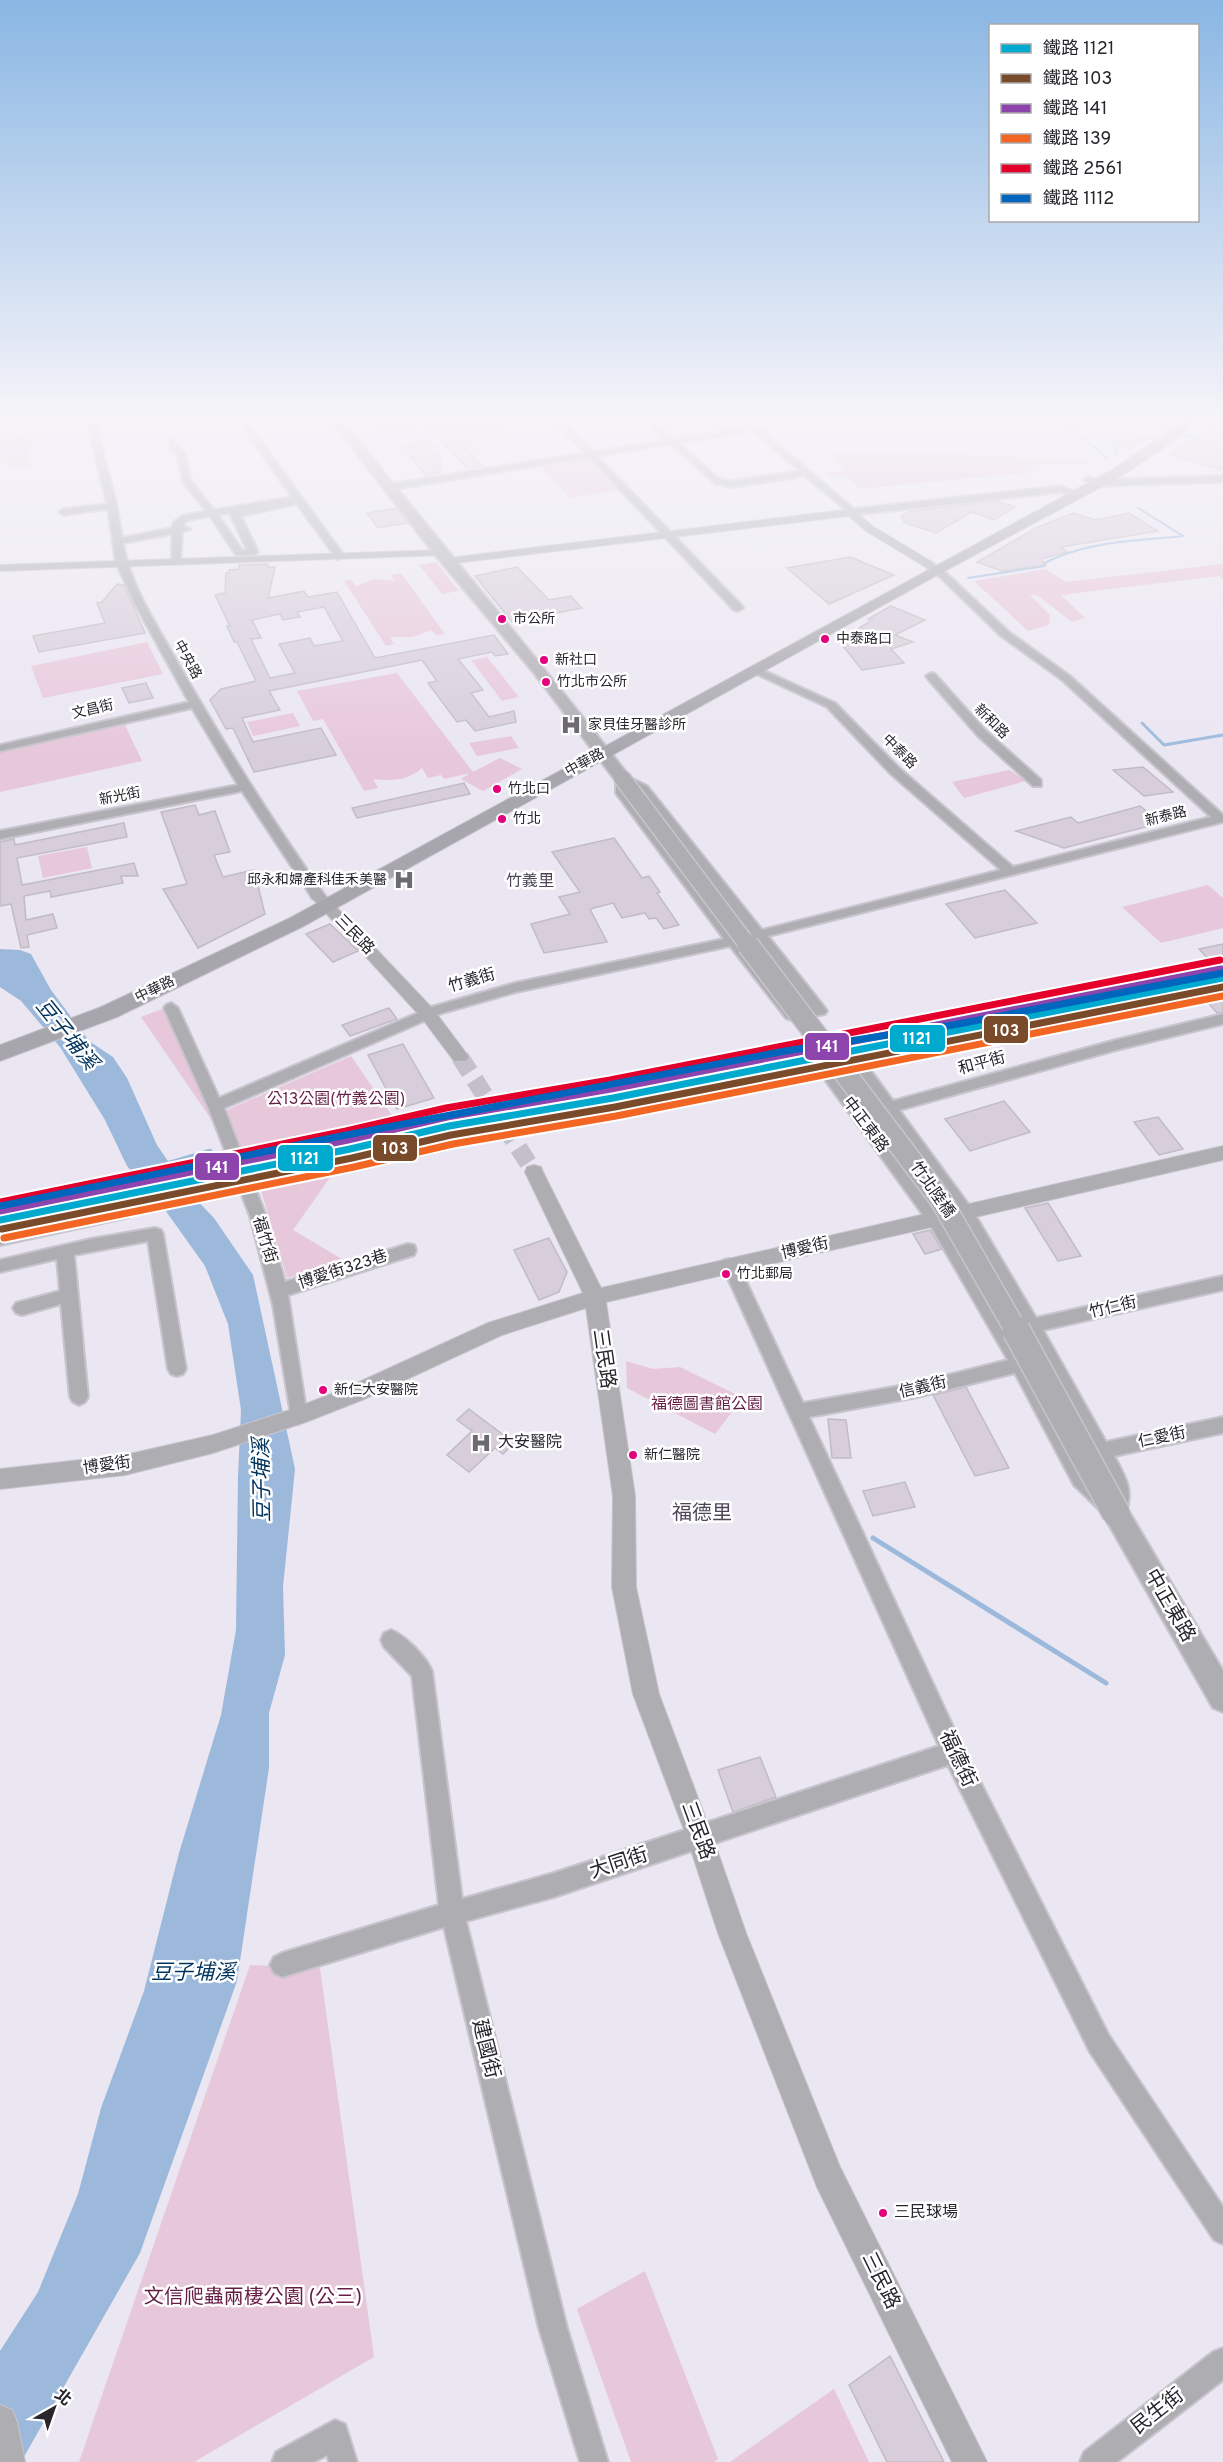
<svg xmlns="http://www.w3.org/2000/svg" width="1223" height="2462" font-family="Overpass,'Noto Sans TC',sans-serif">
<style>
.green{fill:#e7c7da}
.water{fill:#9cb9dc}
.lines{fill:none;stroke-linecap:round;stroke-linejoin:round}
.stream-far3{stroke:#9cb9dc;stroke-width:2}
.stream-far2{stroke:#9cb9dc;stroke-width:3}
.stream-far1{stroke:#9cb9dc;stroke-width:4.5}
.stream{stroke:#9cb9dc;stroke-width:5}
.building{fill:#d7cddb;stroke:#c1bcc4;stroke-width:1.5;fill-rule:evenodd}
.tertiary-tunnel{stroke:#c3bfcb;stroke-width:18;stroke-dasharray:18 9;stroke-linecap:butt}
.minor-casing{stroke:#c8c4ce;stroke-width:4}
.tertiary-casing{stroke:#c8c4ce;stroke-width:2}
.secondary-casing{stroke:#c8c4ce;stroke-width:4}
.primary-casing{stroke:#c8c4ce;stroke-width:2}
.minor{fill:#aeaeb2;fill-rule:evenodd}
.tertiary{fill:#aeaeb2;fill-rule:evenodd}
.secondary{fill:#aeadb2;fill-rule:evenodd}
.primary{fill:#a7a6ac;fill-rule:evenodd}
.secondary-bridge-far2-casing{stroke:#c8c4ce;stroke-width:19;stroke-linecap:butt}
.secondary-bridge-far1-casing{stroke:#c8c4ce;stroke-width:24;stroke-linecap:butt}
.secondary-bridge-casing{stroke:#c8c4ce;stroke-width:30;stroke-linecap:butt}
.secondary-bridge-far2{stroke:#aeadb2;stroke-width:16}
.secondary-bridge-far1{stroke:#aeadb2;stroke-width:21}
.secondary-bridge{stroke:#aeadb2;stroke-width:27}
.rail-1-casing{stroke:#fff;stroke-width:11}
.rail-2-casing{stroke:#fff;stroke-width:11}
.rail-3-casing{stroke:#fff;stroke-width:11}
.rail-4-casing{stroke:#fff;stroke-width:11}
.rail-5-casing{stroke:#fff;stroke-width:11}
.rail-6-casing{stroke:#fff;stroke-width:11}
.rail-1{stroke:#00a9ce;stroke-width:7}
.rail-2{stroke:#7a4b2a;stroke-width:7}
.rail-3{stroke:#8e44ad;stroke-width:7}
.rail-4{stroke:#f26522;stroke-width:7}
.rail-5{stroke:#e4002b;stroke-width:7}
.rail-6{stroke:#0065bd;stroke-width:7}
.bus-dot{fill:#e5007d;stroke:#fff;stroke-width:2}
.labels{text-anchor:middle;dominant-baseline:central;stroke-width:5;stroke-linejoin:round;paint-order:stroke}
.bus-label{font-size:14px;fill:#28252d;stroke:#fff;text-anchor:start}
.far-street-label{font-size:14px;fill:#28252d;stroke:#fff}
.far-poi-label{font-size:14px;fill:#28252d;stroke:#fff;text-anchor:start}
.far-quarter-label{font-size:16px;fill:#4c4658;stroke:#fff}
.street-label{font-size:16px;fill:#28252d;stroke:#fff}
.park-label{font-size:16px;fill:#651d45;stroke:#fff}
.poi-label{font-size:16px;fill:#28252d;stroke:#fff;text-anchor:start}
.near-bus-label{font-size:16px;fill:#28252d;stroke:#fff;text-anchor:start}
.near-street-label{font-size:20px;fill:#28252d;stroke:#fff}
.quarter-label{font-size:20px;fill:#4c4658;stroke:#fff}
.near-park-label{font-size:20px;fill:#651d45;stroke:#fff}
.near-water-label{font-size:21px;font-style:italic;fill:#00345d;stroke:#fff}
.line-badge{stroke:#fff;stroke-width:2}
.badge-label{font-size:16px;text-anchor:middle;font-weight:bold;fill:#fff}
</style>
<rect width="100%" height="100%" fill="#eae6f2"/>
<path class="green" d="M408,414L420,427L380,433L373,424L381,416Z
M437,414H488L507,434L497,441L472,444L480,453L475,454Z
M8,433L15,437L29,434L37,436L29,457L33,466L10,468L6,462L0,463V435Z
M429,439L441,451L405,457L394,445Z
M831,453L957,454L1087,461L1093,464L1031,465L1033,472L859,489L846,476L829,477L825,472L845,471Z
M588,457L621,490L570,498L540,466Z
M435,562H436L459,591L442,594L419,565Z
M1223,564V579L1219,576L1061,595L1085,618L1072,622L1037,595H1030L1050,615L1049,625L1028,631L974,581L1046,569L1066,582Z
M401,573L445,634L436,635L431,630L413,637H390L394,644L386,646L344,581L351,580L356,586L374,579L395,581L391,575Z
M147,642L163,674L43,698L31,666Z
M487,657L519,697L502,701L471,660Z
M397,673L473,772L500,758L522,769L483,791L461,779L470,773L444,779L441,775L428,778L422,768C407,781 391,781 373,779L378,788L364,791L323,719L313,721L297,691Z
M293,713L300,726L253,736L247,722Z
M124,723L142,761L0,792V752Z
M511,736L519,748L477,756L469,743Z
M1009,770L1026,781L964,798L952,782Z
M87,847L92,868L43,878L38,856Z
M1208,885L1223,898V928L1161,943L1122,907Z
M165,1008L222,1135L141,1017Z
M351,1056L397,1123L240,1153L223,1116L229,1109Z
M336,1169L293,1230L347,1262L287,1278L260,1187Z
M626,1361L653,1369L680,1367L743,1398L715,1434L627,1388Z
M250,1965L320,1968L374,2357L194,2462H79Z
M645,2271L718,2459L714,2462H631L577,2309Z
M834,2389L869,2462H730Z"/>
<path class="water" d="M0,949L20,950L31,954L51,990L89,1041L113,1057L127,1078L157,1145L189,1192L214,1218L253,1275L295,1469L283,1587L285,1655L269,1713V1768L237,1981L140,2253L21,2462H0V2351L38,2292L78,2194L101,2108L144,1991L179,1853L221,1715L236,1630L238,1477L241,1410L228,1324L205,1266L163,1207L127,1166L105,1120L60,1047L21,1001L0,987Z"/>
<g class="lines">
<path class="stream-far3" d="M1054,414L1107,458
M1137,414L1200,441
M1111,438L1117,451L1115,456
M968,578L1045,566V563C1085,541 1138,541 1183,536L1138,508"/>
<path class="stream-far2" d="M1142,723L1164,745L1223,735"/>
<path class="stream-far1" d="M166,1164L210,1151"/>
<path class="stream" d="M873,1538L1106,1683"/>
</g>
<path class="building" d="M416,414H432L482,466L467,468Z
M1223,420V470L1170,455Z
M1118,430L1148,439L1129,449L1118,446L1114,436Z
M440,453V472L425,475L410,457Z
M998,501L1015,507L994,520L972,512L936,533L905,523L901,516L911,511Z
M396,508L408,523L378,528L367,513Z
M1073,513L1096,520L1129,513L1158,531L1061,547L1067,552L1042,559L1044,565L1002,571L977,562L1036,528Z
M850,557L894,575L829,604L787,568Z
M268,564V567H275L268,598L304,591L308,597L337,592L375,658L494,635L508,654L495,656L492,652L458,659L483,690L471,693L489,717L514,711L516,722L475,731L466,720L457,722L428,683L437,681L422,660L269,691L280,710L242,718L253,742L321,728L336,755L254,772L233,728L226,729L210,700L221,689L256,681L237,642H234L231,635L227,626H230L215,595L225,593L226,573H229V570L239,569V565ZM324,607L343,641L314,646L310,638L279,644L295,673L270,678L251,639L261,638L252,620L280,614L283,620L300,617L297,612Z
M517,567L549,600L571,596L582,608L512,622L475,576Z
M117,584L124,585L145,633L39,652L33,636L105,623L97,603L102,602Z
M891,606L925,620L895,635L913,642L891,649L904,663L862,670L839,641L872,620L868,619Z
M146,683L153,698L129,703L122,688Z
M1143,767L1173,792L1144,796L1113,770Z
M464,783L470,794L357,818L352,808Z
M195,805L199,815L215,811L230,852L214,855L223,877L254,870L265,914L198,948L163,889L187,884L161,812Z
M1140,806L1161,823L1064,848L1016,831L1071,817L1078,823Z
M124,823L127,837L17,858L22,885L134,863L138,876H121L123,883L51,897L50,891L24,896L26,920L53,914L57,928L27,935L29,947L21,948L11,904L0,906V842L14,839L15,845Z
M614,838L642,878L649,876L660,892L657,893L679,925L664,929L656,918L649,919L645,913L622,918L613,903L590,909L607,942L544,953L531,924L570,914L559,897L580,892L552,852Z
M1005,890L1037,923L975,938L946,904Z
M330,924L351,944L358,951L333,962L306,934Z
M1223,944V975L1199,949Z
M1223,994V1012L1217,1013L1204,998Z
M389,1008L397,1019L350,1036L342,1025Z
M403,1044L434,1098L397,1109L368,1055Z
M1004,1101L1030,1132L970,1151L945,1119Z
M1158,1117L1183,1149L1159,1155L1134,1122Z
M1048,1203L1081,1256L1058,1261L1025,1208Z
M930,1230L942,1249L925,1254L913,1234Z
M549,1238L567,1272L559,1292L539,1300L514,1250Z
M966,1387L1009,1468L975,1476L933,1395Z
M469,1409L514,1443L503,1454L495,1448L469,1472L447,1455L472,1431L457,1420Z
M828,1419L846,1420L851,1458H832Z
M905,1482L915,1507L873,1516L863,1491Z
M760,1757L776,1797L733,1812L718,1770Z
M890,2356L944,2462H887L849,2385Z"/>
<g class="lines">
<path class="tertiary-tunnel" d="M460,1057L534,1172"/>
<g class="minor-casing">
<path id="minor" d="M85,414H93L116,502L122,538L172,528L174,522L182,516L206,511L183,482L177,454L171,450L168,442L172,439L185,453L191,481L214,510L292,497L247,433L237,414H245L255,433L345,557L337,559L297,504L241,516L258,552L253,555H236L210,516L188,520L182,525L190,529L182,532L180,564L172,562V534L123,543C130,585 155,622 175,658C222,741 270,818 325,896L323,899H313L242,791L0,839V831L238,785L192,708L0,751V745L189,702L135,604L116,563L108,509L64,515L59,512L64,509L107,504ZM230,513V514L247,550H242L218,515Z
M548,414H556L593,452L666,440L638,414H646L674,439L748,427L735,414H743L854,509L1061,486L1073,491L1068,494L1061,492L852,515L805,476L732,487L716,484L670,444L597,456L742,606L743,608L738,611L734,610L589,457L390,490L386,487L390,484L585,453ZM753,431L800,471L732,481L719,479L679,443Z
M1223,476V482L1097,486L1084,480L1088,477L1098,480Z
M925,562H931L947,574L1009,632L1070,676L1223,815V822L768,936L825,1008L827,1011L825,1014L791,1020L786,1018L730,946L516,992L442,1013L224,1108L266,1216L285,1282L408,1244L414,1245L416,1250L414,1255L288,1295L307,1416L304,1421L298,1424L292,1421L273,1305L250,1216L210,1111L164,1008L166,1005L171,1003L178,1008L219,1098L432,1007L515,983L724,939L616,793V778L622,774L647,786L762,930L1001,870L891,774L827,707L752,672L751,670L756,667L835,703L899,768L1013,867L1211,817L1062,680L1001,636L941,578L925,566ZM628,786L639,792L750,932L736,936L628,793ZM756,939L810,1008L795,1010L742,943Z
M931,673L935,674L985,730L1041,780V786H1033L977,735L927,678L926,676Z
M1223,1014V1024L1116,1050L899,1110L971,1208L1036,1318L1223,1276V1290L1043,1330L1106,1442L1223,1417V1433L1114,1456C1127,1479 1135,1493 1123,1519L1116,1522L1109,1519L1074,1485L1015,1373L917,1397L809,1417L961,1744L1108,2034L1223,2207V2244L1214,2240L1090,2052L948,1765L554,1897L466,1921L567,2328L608,2462H580L539,2328L444,1927L282,1977L274,1973L270,1965L274,1957L282,1953L439,1905L412,1676L384,1647L381,1640L384,1633L391,1630C406,1636 426,1657 432,1671L462,1899L554,1873L939,1746L722,1265L724,1260L730,1259L736,1260L803,1403L917,1383L1008,1360L929,1223L826,1081L824,1077L826,1073L863,1066L868,1067L893,1101L1116,1040ZM859,1077L959,1216L1020,1321L1015,1323L1012,1328L1015,1333L1027,1334L1110,1486L1109,1494L1088,1473L1031,1369L1036,1367L1039,1362L1036,1357L1024,1356L941,1215L841,1080Z
M123,1207L129,1209L131,1213L129,1217L0,1245V1233Z
M155,1228L161,1230L163,1234L186,1369L183,1374L177,1376L171,1374L168,1369L148,1241L74,1255L88,1397L85,1402L79,1405L73,1402L70,1397L61,1304L22,1315L16,1313L13,1308L16,1303L60,1291L57,1259L0,1272V1260L91,1239Z
M1223,2348V2380L1117,2462H1080L1084,2452L1213,2352Z
M335,2420L345,2424L357,2462H329L327,2455L314,2462H272L276,2452Z"/>
</g>
<g class="tertiary-casing">
<path id="tertiary" d="M852,509L874,527L932,562V566H924L866,531L849,516L448,564L442,561L448,558Z
M441,550L445,551V555L0,571V565Z
M318,891L323,893L433,1009L469,1057L466,1061H454L421,1017L313,899L310,896L313,893Z
M1223,1146V1160L606,1302L635,1496L636,1587L659,1694L713,1838L746,1933L840,2167L987,2462H952L817,2187L718,1933L687,1838L633,1694L612,1587L613,1496L586,1308L502,1335L362,1400L306,1422L213,1453L125,1475L0,1489V1469L125,1455L213,1435L293,1409L346,1388L488,1323L583,1293L525,1172L527,1167L534,1165L541,1167L543,1172L601,1288Z
M0,2405L12,2410L17,2422L25,2462H0Z"/>
</g>
<g class="secondary-casing">
<path id="secondary" d="M326,414H337C433,534 533,652 628,775L630,778L628,781H616L534,673L436,556Z
M1116,1501L1125,1505L1223,1671V1712L1213,1708L1107,1521L1103,1513L1107,1505Z"/>
</g>
<g class="primary-casing">
<path id="primary" d="M1185,414H1197L1180,437L1120,477L941,573L304,926L117,1017L0,1061V1045L101,1007L290,918L1110,471L1170,431Z"/>
</g>
<use href="#minor" class="minor"/>
<use href="#tertiary" class="tertiary"/>
<use href="#secondary" class="secondary"/>
<use href="#primary" class="primary"/>
<g class="secondary-bridge-far2-casing">
<path id="secondary-bridge-far2" d="M622,778L749,947"/>
</g>
<g class="secondary-bridge-far1-casing">
<path id="secondary-bridge-far1" d="M748,945L941,1200L1017,1332"/>
</g>
<g class="secondary-bridge-casing">
<path id="secondary-bridge" d="M1016,1330L1116,1513"/>
</g>
<use href="#secondary-bridge-far2" class="secondary-bridge-far2"/>
<use href="#secondary-bridge-far1" class="secondary-bridge-far1"/>
<use href="#secondary-bridge" class="secondary-bridge"/>
<g class="rail-1-casing">
<path id="rail-1" d="M0,1220L350,1149L449,1126L613,1098L1223,978"/>
</g>
<g class="rail-2-casing">
<path id="rail-2" d="M2,1229L352,1158L451,1135L615,1107L1223,987"/>
</g>
<g class="rail-3-casing">
<path id="rail-3" d="M0,1211L348,1140L447,1117L611,1089L1221,969"/>
</g>
<g class="rail-4-casing">
<path id="rail-4" d="M4,1238L354,1167L453,1144L616,1116L1223,996"/>
</g>
<g class="rail-5-casing">
<path id="rail-5" d="M0,1202L346,1131L446,1108L610,1080L1220,960"/>
</g>
<g class="rail-6-casing">
<path id="rail-6" d="M0,1206L346,1135L785,1051L953,1025L1223,973"/>
</g>
<use href="#rail-1" class="rail-1"/>
<use href="#rail-2" class="rail-2"/>
<use href="#rail-3" class="rail-3"/>
<use href="#rail-4" class="rail-4"/>
<use href="#rail-5" class="rail-5"/>
<use href="#rail-6" class="rail-6"/>
</g>
<linearGradient id="sky" x2="0" y2="1"><stop stop-color="#89b6e3"/><stop offset="0.55" stop-color="#f6f4f9"/><stop offset="1" stop-color="#f6f4f9" stop-opacity="0"/></linearGradient>
<rect width="1223" height="758" fill="url(#sky)"/>
<defs>
<g id="hospital-bare" transform="scale(1.62)"><path d="M-5-5h3v3.5h4V-5h3V5h-3V1.5h-4V5h-3Z" fill="#6c6972" stroke="#fff" stroke-width="2.5" paint-order="stroke"/></g>
</defs>
<g fill-rule="evenodd">
<use href="#hospital-bare" x="571" y="725"/>
<use href="#hospital-bare" x="404" y="880"/>
<use href="#hospital-bare" x="481" y="1443"/>
</g>
<g class="bus-dot">
<circle cx="502" cy="619" r="5"/>
<circle cx="825" cy="639" r="5"/>
<circle cx="544" cy="660" r="5"/>
<circle cx="546" cy="682" r="5"/>
<circle cx="497" cy="789" r="5"/>
<circle cx="502" cy="819" r="5"/>
<circle cx="726" cy="1274" r="5"/>
<circle cx="323" cy="1390" r="5"/>
<circle cx="633" cy="1455" r="5"/>
<circle cx="883" cy="2213" r="5"/>
</g>
<g class="labels">
<g class="bus-label">
<text x="513" y="619">市公所</text>
<text x="836" y="639">中泰路口</text>
<text x="555" y="660">新社口</text>
<text x="557" y="682">竹北市公所</text>
<text x="508" y="789">竹北口</text>
<text x="513" y="819">竹北</text>
<text x="737" y="1274">竹北郵局</text>
<text x="334" y="1390">新仁大安醫院</text>
<text x="644" y="1455">新仁醫院</text>
</g>
<g class="far-street-label">
<text transform="translate(187 660) rotate(61)">中央路</text>
<text transform="translate(93 710) rotate(-13)">文昌街</text>
<text transform="translate(991 722) rotate(45)">新和路</text>
<text transform="translate(899 752) rotate(45)">中泰路</text>
<text transform="translate(585 763) rotate(-29)">中華路</text>
<text transform="translate(120 797) rotate(-11)">新光街</text>
<text transform="translate(1166 817) rotate(-14)">新泰路</text>
<text transform="translate(155 990) rotate(-26)">中華路</text>
</g>
<g class="far-poi-label">
<text x="588" y="725">家貝佳牙醫診所</text>
<text x="387" y="880" text-anchor="end">邱永和婦產科佳禾美醫</text>
</g>
<g class="far-quarter-label">
<text x="530" y="882">竹義里</text>
</g>
<g class="street-label">
<text transform="translate(354 935) rotate(46)">三民路</text>
<text transform="translate(472 981) rotate(-16)">竹義街</text>
<text transform="translate(982 1064) rotate(-15)">和平街</text>
<text transform="translate(865 1125) rotate(53)">中正東路</text>
<text transform="translate(932 1190) rotate(55)">竹北陸橋</text>
<text transform="translate(264 1240) rotate(73)">福竹街</text>
<text transform="translate(805 1249) rotate(-13)">博愛街</text>
<text transform="translate(343 1270) rotate(-18)">博愛街323巷</text>
<text transform="translate(1113 1308) rotate(-13)">竹仁街</text>
<text transform="translate(923 1388) rotate(-13)">信義街</text>
<text transform="translate(1162 1438) rotate(-12)">仁愛街</text>
<text transform="translate(107 1466) rotate(-8)">博愛街</text>
</g>
<g class="park-label">
<text x="336" y="1100">公13公園(竹義公園)</text>
<text x="707" y="1405">福德圖書館公園</text>
</g>
<g class="poi-label">
<text x="498" y="1443">大安醫院</text>
</g>
<g class="near-bus-label">
<text x="894" y="2213">三民球場</text>
</g>
<g class="near-street-label">
<text transform="translate(603 1359) rotate(82)">三民路</text>
<text transform="translate(1169 1606) rotate(60)">中正東路</text>
<text transform="translate(957 1759) rotate(65)">福德街</text>
<text transform="translate(697 1831) rotate(70)">三民路</text>
<text transform="translate(619 1864) rotate(-18)">大同街</text>
<text transform="translate(485 2049) rotate(76)">建國街</text>
<text transform="translate(880 2281) rotate(64)">三民路</text>
<text transform="translate(1158 2412) rotate(-38)">民生街</text>
</g>
<g class="quarter-label">
<text x="702" y="1514">福德里</text>
</g>
<g class="near-park-label">
<text x="253" y="2298">文信爬蟲兩棲公園 (公三)</text>
</g>
<g class="near-water-label">
<text transform="translate(66 1035) rotate(51)">豆子埔溪</text>
<text transform="translate(263 1480) rotate(-91)">豆子埔溪</text>
<text x="193" y="1973">豆子埔溪</text>
</g>
</g>
<g class="line-badge">
<rect x="983" y="1015" width="46" height="29" rx="6" fill="#7a4b2a"/>
<rect x="889" y="1024" width="57" height="29" rx="6" fill="#00a9ce"/>
<rect x="804" y="1032" width="46" height="29" rx="6" fill="#8e44ad"/>
<rect x="372" y="1134" width="46" height="28" rx="6" fill="#7a4b2a"/>
<rect x="277" y="1144" width="57" height="28" rx="6" fill="#00a9ce"/>
<rect x="194" y="1152" width="46" height="29" rx="6" fill="#8e44ad"/>
</g>
<g class="badge-label">
<text x="1006" y="1036">103</text>
<text x="917" y="1044">1121</text>
<text x="827" y="1052">141</text>
<text x="395" y="1154">103</text>
<text x="305" y="1164">1121</text>
<text x="217" y="1173">141</text>
</g>
<rect x="989" y="24" width="210" height="198" fill="#ffffff" stroke="#a9a8ab" stroke-width="1.5"/>
<rect x="1001" y="44" width="30" height="9" fill="#00a9ce" stroke="#a9a8ab" stroke-width="1.5"/>
<text x="1043" y="54" font-size="18" fill="#28252d">鐵路 1121</text>
<rect x="1001" y="74" width="30" height="9" fill="#7a4b2a" stroke="#a9a8ab" stroke-width="1.5"/>
<text x="1043" y="84" font-size="18" fill="#28252d">鐵路 103</text>
<rect x="1001" y="104" width="30" height="9" fill="#8e44ad" stroke="#a9a8ab" stroke-width="1.5"/>
<text x="1043" y="114" font-size="18" fill="#28252d">鐵路 141</text>
<rect x="1001" y="134" width="30" height="9" fill="#f26522" stroke="#a9a8ab" stroke-width="1.5"/>
<text x="1043" y="144" font-size="18" fill="#28252d">鐵路 139</text>
<rect x="1001" y="164" width="30" height="9" fill="#e4002b" stroke="#a9a8ab" stroke-width="1.5"/>
<text x="1043" y="174" font-size="18" fill="#28252d">鐵路 2561</text>
<rect x="1001" y="194" width="30" height="9" fill="#0065bd" stroke="#a9a8ab" stroke-width="1.5"/>
<text x="1043" y="204" font-size="18" fill="#28252d">鐵路 1112</text>
<g transform="translate(54 2408) rotate(40)" stroke="#ffffff" stroke-width="4.5" paint-order="stroke">
<path d="M0-4.5L10 22L0 15L-10 22Z" fill="#28252d"/>
<text y="-9" font-size="16" font-weight="bold" text-anchor="middle" fill="#28252d">北</text>
</g>
</svg>
